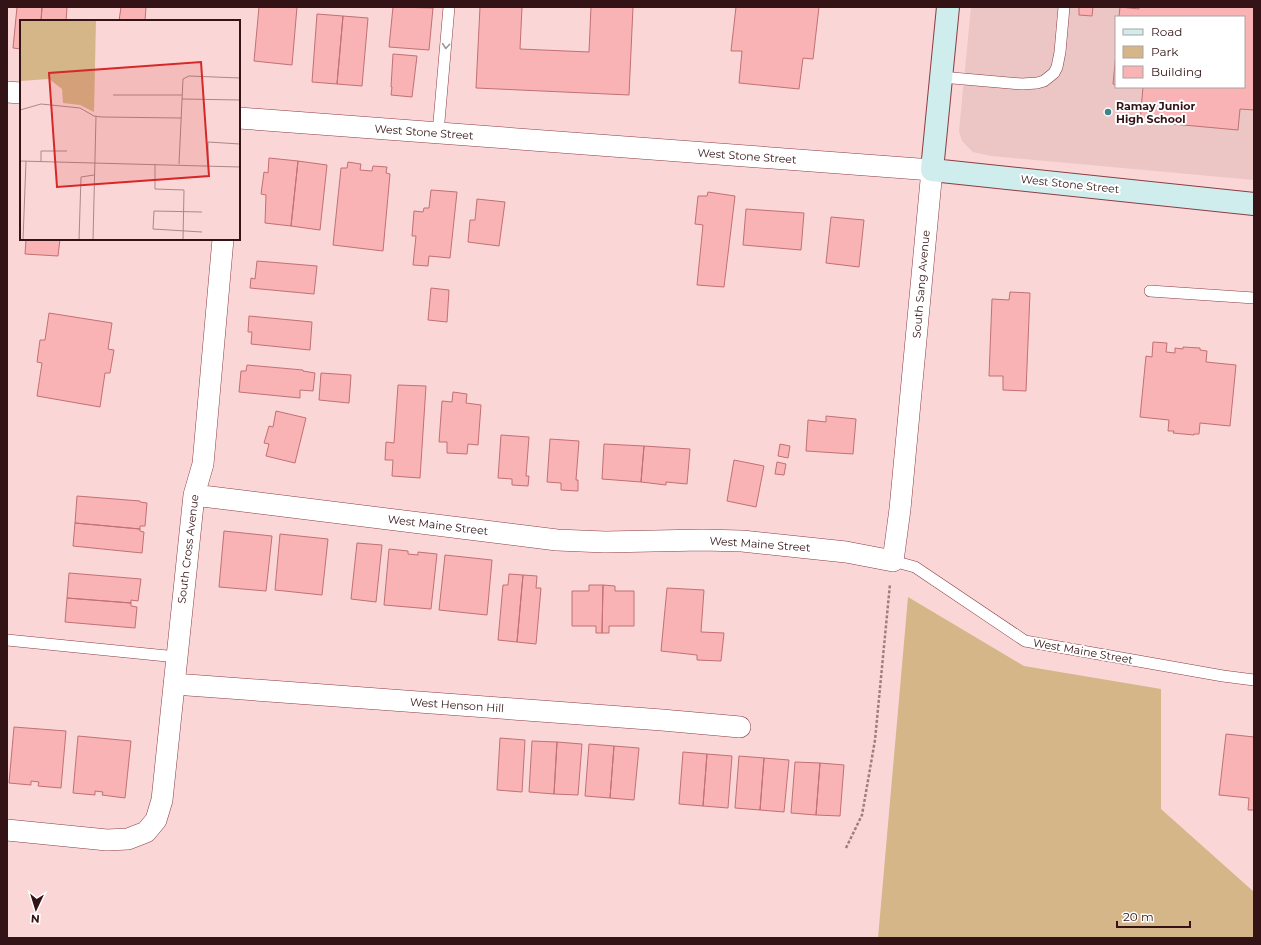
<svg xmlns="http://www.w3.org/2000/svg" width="1261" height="945" font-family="Montserrat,sans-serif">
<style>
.built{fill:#ecc5c5;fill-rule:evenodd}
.green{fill:#d4b689}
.building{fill:#f9b3b4;stroke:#c27073}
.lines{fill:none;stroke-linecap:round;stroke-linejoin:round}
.lane-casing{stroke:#8a3e43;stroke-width:12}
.street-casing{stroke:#8a3e43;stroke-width:22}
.secondary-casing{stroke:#8a3e43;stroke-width:24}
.path{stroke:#a07d7e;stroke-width:2.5;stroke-dasharray:3 2;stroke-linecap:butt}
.lane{stroke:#fff;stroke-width:11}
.street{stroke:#fff;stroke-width:21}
.secondary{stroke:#d0edee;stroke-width:22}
.oneway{stroke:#a39596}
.poi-dot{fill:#3d8587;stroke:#fff;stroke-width:1.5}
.labels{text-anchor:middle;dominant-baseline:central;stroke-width:4;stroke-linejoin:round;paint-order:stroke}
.poi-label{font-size:11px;font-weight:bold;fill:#331315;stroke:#fff;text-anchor:start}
.street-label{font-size:11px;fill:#331315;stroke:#fff}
.inset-road{fill:none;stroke:#ab8889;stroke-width:1}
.view{fill:#d62828;fill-opacity:0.15;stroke:#d62828;stroke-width:2}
.inset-edge{fill:none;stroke:#331315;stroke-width:2}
</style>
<rect width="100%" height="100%" fill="#fbd6d6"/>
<path class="built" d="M971,7H1254V180L991,156L973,152L962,141L959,131ZM1116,17H1244V87H1116Z"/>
<path class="green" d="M908,597L1024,666L1161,689V809L1254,892V938H878Z"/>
<path class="building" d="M17,7H42L41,21H21V49L13,48Z
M42,7H67L66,21H41Z
M121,7H146L145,21H119Z
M259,7H297L292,65L254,61Z
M393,7L433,8L429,50L389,47Z
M480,7H522L520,49L589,52L591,7H633L629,95L476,88Z
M736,7H819L813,59L803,58L799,89L739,83L742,51H731Z
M1079,7H1093L1092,16L1079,15Z
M1120,7L1139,9V7H1254V110L1240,109L1238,130L1140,121L1143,87H1141H1244V17H1119Z
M317,14L343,16L337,84L312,82Z
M343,16L368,18L362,86L337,84Z
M1116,53V85L1113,84Z
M393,54L417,56L412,97L391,95L392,87H391Z
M269,158L298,161L291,226L265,223L266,195L261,194L264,172L268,173Z
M298,161L327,165L320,230L291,226Z
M348,162L361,164L360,170L372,171L373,166L387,167L386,173L390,174L383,251L333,245L341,168H347Z
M431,190L457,192L450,258L429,256L428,266L413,265L416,236H412L414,211L423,212L424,208H429Z
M708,192L735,196L724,287L697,285L703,225L695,224L698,196H707Z
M477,199L505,202L499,246L468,242L470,220H475Z
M746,209L804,213L801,250L743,245Z
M831,217L864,220L859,267L826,263Z
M26,239H60L58,256L25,254Z
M257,261L317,266L314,294L250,288L251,278L255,279Z
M431,288L449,290L447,322L428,320Z
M1010,292L1030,293L1026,391L1003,390V376H989L992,299L1009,300Z
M49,313L112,323L108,349L114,350L110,373H105L100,407L37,396L42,363L37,362L40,340H45Z
M249,316L312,322L310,350L251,344L252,332H248Z
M1153,342L1167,343L1166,352L1175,353V348L1183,349V347L1200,348V350L1207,351L1206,362L1236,365L1230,426L1200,423L1199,434H1194V435L1173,433L1174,431H1168L1169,420L1140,417L1146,356L1152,357Z
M247,365L303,370V371L315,373L313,391L300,390V398L239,392L241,371H246Z
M321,373L351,375L349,403L319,400Z
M398,385L426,386L420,478L392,476L393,460H385L386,442L394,443Z
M453,392L467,394L466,403L481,405L478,445L468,444L467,454L447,453V442H439L442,401L452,402Z
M276,411L306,418L295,463L266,456L269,444L264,443L269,426L273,427Z
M826,416L856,419L853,454L806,451L808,420L826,422Z
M501,435L529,437L526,476H529L528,486L512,485V479L498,478Z
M550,439L579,441L576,480H578V491L561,490V483L547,482Z
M604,444L644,446L641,482L602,479Z
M780,444L790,446L788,458L778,456Z
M644,446L690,449L687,484L666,482V485L641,482Z
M734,460L764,466L756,507L727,501Z
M777,462L786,464L784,475L775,474Z
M77,496L140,501V502L147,503L145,526H140V529L75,523Z
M75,523L140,529V531L144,532L142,553L73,546Z
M224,531L272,536L266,591L219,587Z
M280,534L328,539L322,595L275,590Z
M357,543L382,545L376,602L351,599Z
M389,549L408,551V554L418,555V552L437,554L431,609L384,605Z
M445,555L492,560L487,615L439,610Z
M69,573L141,579L138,601L131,600V603L67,598Z
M509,574L523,575L517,642L498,640L503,585H508Z
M523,575L537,576L536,588H541L536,644L517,642Z
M589,585H603L602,633H596V626H572V591H589Z
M603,585L615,586V591H634V626H609V633H602Z
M667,588L704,590L701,632L724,633L721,661L697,660V655L661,651Z
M67,598L131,603V606L137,607L135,628L65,622Z
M14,727L66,731L61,788L38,786L39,782L31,781V785L9,783Z
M1226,734L1254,737V811V810H1248L1249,798L1219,795Z
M78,736L131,741L125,798L102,795L103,792L95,791V795L73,793Z
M500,738L525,740L522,792L497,790Z
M532,741L557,742L554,794L529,792Z
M557,742L582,744L578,795L554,794Z
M589,744L614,746L610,798L585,796Z
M614,746L639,748L634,800L610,798Z
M683,752L707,754L703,806L679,804Z
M707,754L732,756L728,808L703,806Z
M739,756L764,758L760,810L735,808Z
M764,758L789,760L784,812L760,810Z
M795,762L820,763L816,815L791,813Z
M820,763L844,765L840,816L816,815Z"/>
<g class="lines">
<g class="lane-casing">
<path id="lane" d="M941,77L1022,84L1037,83L1044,81L1054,73L1057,67L1060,52L1064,7
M438,133L449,7
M1150,291L1254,298
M893,561L915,567L1025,641L1223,676L1254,680
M7,640L177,657"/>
</g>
<g class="street-casing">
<path id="street" d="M7,92L21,93
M194,495L557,540L605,542L702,540L742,541L846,552L893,561L900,509L932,170L239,118
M174,684L662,720L740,727
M7,830L107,840L128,839L146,832L156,820L162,800L194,495L203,464L223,239"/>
</g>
<g class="secondary-casing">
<path id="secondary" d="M948,7L932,170L1254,204"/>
</g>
<path class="path" d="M846,848L862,815L875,740L890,584"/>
<use href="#lane" class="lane"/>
<use href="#street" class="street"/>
<use href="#secondary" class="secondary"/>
</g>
<defs><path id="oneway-chevron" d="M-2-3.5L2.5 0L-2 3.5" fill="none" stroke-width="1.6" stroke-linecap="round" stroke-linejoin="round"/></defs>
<use class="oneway" href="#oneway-chevron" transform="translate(446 46) rotate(95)"/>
<circle class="poi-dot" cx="1108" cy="112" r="4"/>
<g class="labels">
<g class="poi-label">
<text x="1116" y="106">Ramay Junior<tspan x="1116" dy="13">High School</tspan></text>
</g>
<g class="street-label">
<text transform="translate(424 132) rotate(4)">West Stone Street</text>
<text transform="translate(747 156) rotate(4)">West Stone Street</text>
<text transform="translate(1070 184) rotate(6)">West Stone Street</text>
<text transform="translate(921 284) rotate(-85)">South Sang Avenue</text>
<text transform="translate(438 525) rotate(7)">West Maine Street</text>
<text transform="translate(760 544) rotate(4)">West Maine Street</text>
<text transform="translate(188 549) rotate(-83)">South Cross Avenue</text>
<text transform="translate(1083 651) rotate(10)">West Maine Street</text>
<text transform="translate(457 705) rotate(4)">West Henson Hill</text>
</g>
</g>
<g transform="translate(20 20)">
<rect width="220" height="220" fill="#fbd6d6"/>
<path d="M0,0H76L74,92L60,85L43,83L42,69L29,59L0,61Z" fill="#d4b689"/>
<path class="inset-road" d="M93,75H162M162,79L220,80M0,90L21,84L60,88L74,96L82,97L161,98M0,141L220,147M21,142V131H47M135,144V169L164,170L163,220M159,144L163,59L169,56L220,58M188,145V122L220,124M182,212L133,209L134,191L182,192M3,220L6,141M59,220L61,157L74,155M73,220L76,96"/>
<path class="view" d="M181,42L189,156L37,167L29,53Z"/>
<rect width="220" height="220" class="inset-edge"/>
</g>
<rect width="1261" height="945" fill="none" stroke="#331315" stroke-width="16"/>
<rect x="1115" y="16" width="130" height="72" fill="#ffffff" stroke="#ada1a1"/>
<rect x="1123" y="29" width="20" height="6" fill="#d0edee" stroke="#ada1a1"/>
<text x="1151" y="36" font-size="12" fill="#331315">Road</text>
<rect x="1123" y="46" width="20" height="12" fill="#d4b689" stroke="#ada1a1"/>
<text x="1151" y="56" font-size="12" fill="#331315">Park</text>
<rect x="1123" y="66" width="20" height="12" fill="#f9b3b4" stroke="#ada1a1"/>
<text x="1151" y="76" font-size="12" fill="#331315">Building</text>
<g transform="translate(36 909) rotate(184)" stroke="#ffffff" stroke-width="3" paint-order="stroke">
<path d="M0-3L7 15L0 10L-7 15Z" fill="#331315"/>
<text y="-6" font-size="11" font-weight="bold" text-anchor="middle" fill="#331315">N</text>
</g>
<path d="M1117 921v6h73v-6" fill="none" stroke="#331315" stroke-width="2"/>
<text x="1123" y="921" font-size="12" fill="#331315" stroke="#ffffff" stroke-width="3" paint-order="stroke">20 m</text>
</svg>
